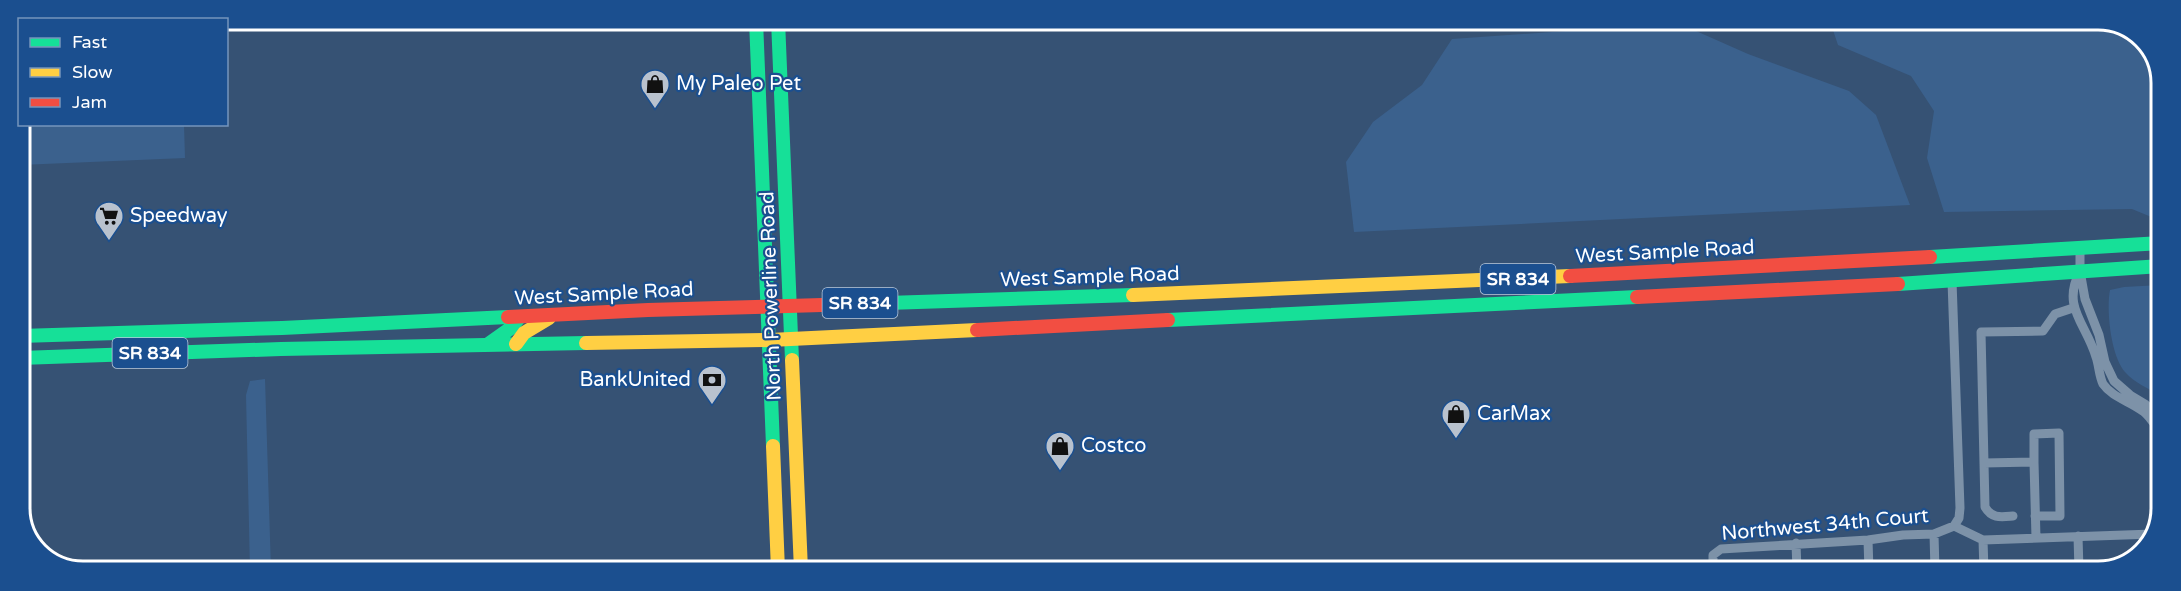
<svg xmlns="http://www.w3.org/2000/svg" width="2181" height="591" font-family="'Varela Round',sans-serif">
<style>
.water{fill:#3b618d}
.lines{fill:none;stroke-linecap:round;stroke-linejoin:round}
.street{stroke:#7d92a8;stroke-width:9}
.fast{stroke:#16e098;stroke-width:14}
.slow{stroke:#ffcf43;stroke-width:14}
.jam{stroke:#f24e42;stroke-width:14}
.labels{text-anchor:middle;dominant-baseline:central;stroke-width:4.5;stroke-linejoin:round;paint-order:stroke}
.shield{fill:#1b4f8f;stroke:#bbcadd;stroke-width:1.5}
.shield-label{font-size:18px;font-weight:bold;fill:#fff}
.poi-label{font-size:20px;fill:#fff;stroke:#1b4f8f;text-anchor:start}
.street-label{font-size:20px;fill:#fff;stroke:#1b4f8f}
.rim{fill:none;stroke:#fff;stroke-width:3}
</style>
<rect width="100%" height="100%" fill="#365274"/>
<path class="water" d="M1332,21H1533L1334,29Z
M1830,21L2114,22L2146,41L2161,79V221L2132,209L1944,212L1927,158L1934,111L1911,76L1838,45Z
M1678,23L1748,54L1849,91L1876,115L1910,205L1354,232L1346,162L1373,122L1422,85L1452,39Z
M20,125H184L185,158L20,165Z
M2160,285V396C2149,388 2134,383 2125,372C2111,356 2106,311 2110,290L2124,287Z
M265,379L271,570H250L246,395L250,381Z"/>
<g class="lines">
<path class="street" d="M2080,247V271L2085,299L2099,335L2105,362L2114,381L2130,395L2145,404L2160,418
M2080,271C2061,307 2086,323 2096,357C2099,365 2099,376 2103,384C2112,397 2129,401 2141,410C2149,414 2153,424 2160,430
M1952,281L1960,508L1959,518L1954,526
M2034,462L2036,538
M1984,463L2034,462V434L2059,433L2060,516H2035
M2013,516C2001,517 1992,519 1985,507L1981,332L2043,331L2055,314L2073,308
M1934,534L1935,571
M2078,536L2079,571
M1868,540L1869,571
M1983,540L1984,571
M1796,543L1797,571
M1713,571V555L1721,549L1868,540L1903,535L1934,534L1954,526L1983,540L2153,534"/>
<path class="fast" d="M756,20L773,446
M778,20L792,360
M1930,257L2161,243
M1898,284L2161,266
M856,304L1133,295
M1168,320L1637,297
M20,336L282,328L508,317
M487,345L511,328L519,318
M20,358L281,349L586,343"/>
<path class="slow" d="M1133,295L1570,276
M586,343L770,340L977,330
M516,344L524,333L549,318
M792,360L801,570
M773,446L778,570"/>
<path class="jam" d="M1570,276L1930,257
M1637,297L1898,284
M508,317L648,310L856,304
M977,330L1168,320"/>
</g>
<defs>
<g id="shop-pin" transform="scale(1.5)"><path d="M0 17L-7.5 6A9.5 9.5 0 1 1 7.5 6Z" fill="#b9c2ce" stroke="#1b4f8f"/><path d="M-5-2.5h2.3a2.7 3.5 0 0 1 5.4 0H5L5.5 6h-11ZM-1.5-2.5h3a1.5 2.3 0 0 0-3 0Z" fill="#111"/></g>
<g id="supermarket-pin" transform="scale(1.5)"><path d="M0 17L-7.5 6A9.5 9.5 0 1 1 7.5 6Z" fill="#b9c2ce" stroke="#1b4f8f"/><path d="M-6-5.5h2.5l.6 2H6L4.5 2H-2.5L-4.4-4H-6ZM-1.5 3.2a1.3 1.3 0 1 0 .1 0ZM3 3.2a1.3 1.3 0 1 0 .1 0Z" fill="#111"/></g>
<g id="bank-pin" transform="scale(1.5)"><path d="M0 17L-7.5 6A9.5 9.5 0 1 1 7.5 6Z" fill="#b9c2ce" stroke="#1b4f8f"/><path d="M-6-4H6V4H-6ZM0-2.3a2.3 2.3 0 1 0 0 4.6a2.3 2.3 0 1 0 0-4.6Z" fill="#111"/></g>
</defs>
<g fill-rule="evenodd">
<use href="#shop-pin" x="655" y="84"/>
<use href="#supermarket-pin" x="109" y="216"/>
<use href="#bank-pin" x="712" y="380"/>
<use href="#shop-pin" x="1456" y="414"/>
<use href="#shop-pin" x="1060" y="446"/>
</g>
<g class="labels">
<g class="shield">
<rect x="1480.5" y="264" width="75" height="30" rx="4.5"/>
<rect x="822.5" y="288" width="75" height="30" rx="4.5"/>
<rect x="112.5" y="338" width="75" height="30" rx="4.5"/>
</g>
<g class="shield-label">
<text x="1518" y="279">SR 834</text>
<text x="860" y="303">SR 834</text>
<text x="150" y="353">SR 834</text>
</g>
<g class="poi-label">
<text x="676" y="84">My Paleo Pet</text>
<text x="130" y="216">Speedway</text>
<text x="691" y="380" text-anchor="end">BankUnited</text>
<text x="1477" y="414">CarMax</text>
<text x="1081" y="446">Costco</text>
</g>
<g class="street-label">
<text transform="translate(1665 252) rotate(-3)">West Sample Road</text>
<text transform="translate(1090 277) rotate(-2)">West Sample Road</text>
<text transform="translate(604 294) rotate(-3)">West Sample Road</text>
<text transform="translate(771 296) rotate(-92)">North Powerline Road</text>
<text transform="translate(1825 525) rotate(-5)">Northwest 34th Court</text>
</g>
</g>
<path d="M0 0H2181V591H0ZM83 30H2098A53 53 0 0 1 2151 83V508A53 53 0 0 1 2098 561H83A53 53 0 0 1 30 508V83A53 53 0 0 1 83 30Z" fill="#1b4f8f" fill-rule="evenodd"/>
<path class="rim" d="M83 30H2098A53 53 0 0 1 2151 83V508A53 53 0 0 1 2098 561H83A53 53 0 0 1 30 508V83A53 53 0 0 1 83 30Z"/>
<rect x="18" y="18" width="210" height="108" fill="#1b4f8f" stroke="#7695bc" stroke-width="1.5"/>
<rect x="30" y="38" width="30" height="9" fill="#16e098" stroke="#7695bc" stroke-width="1.5"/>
<text x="72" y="48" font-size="18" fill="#ffffff">Fast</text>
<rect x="30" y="68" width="30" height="9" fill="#ffcf43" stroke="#7695bc" stroke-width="1.5"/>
<text x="72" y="78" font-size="18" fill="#ffffff">Slow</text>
<rect x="30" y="98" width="30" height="9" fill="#f24e42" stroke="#7695bc" stroke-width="1.5"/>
<text x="72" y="108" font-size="18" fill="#ffffff">Jam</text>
</svg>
